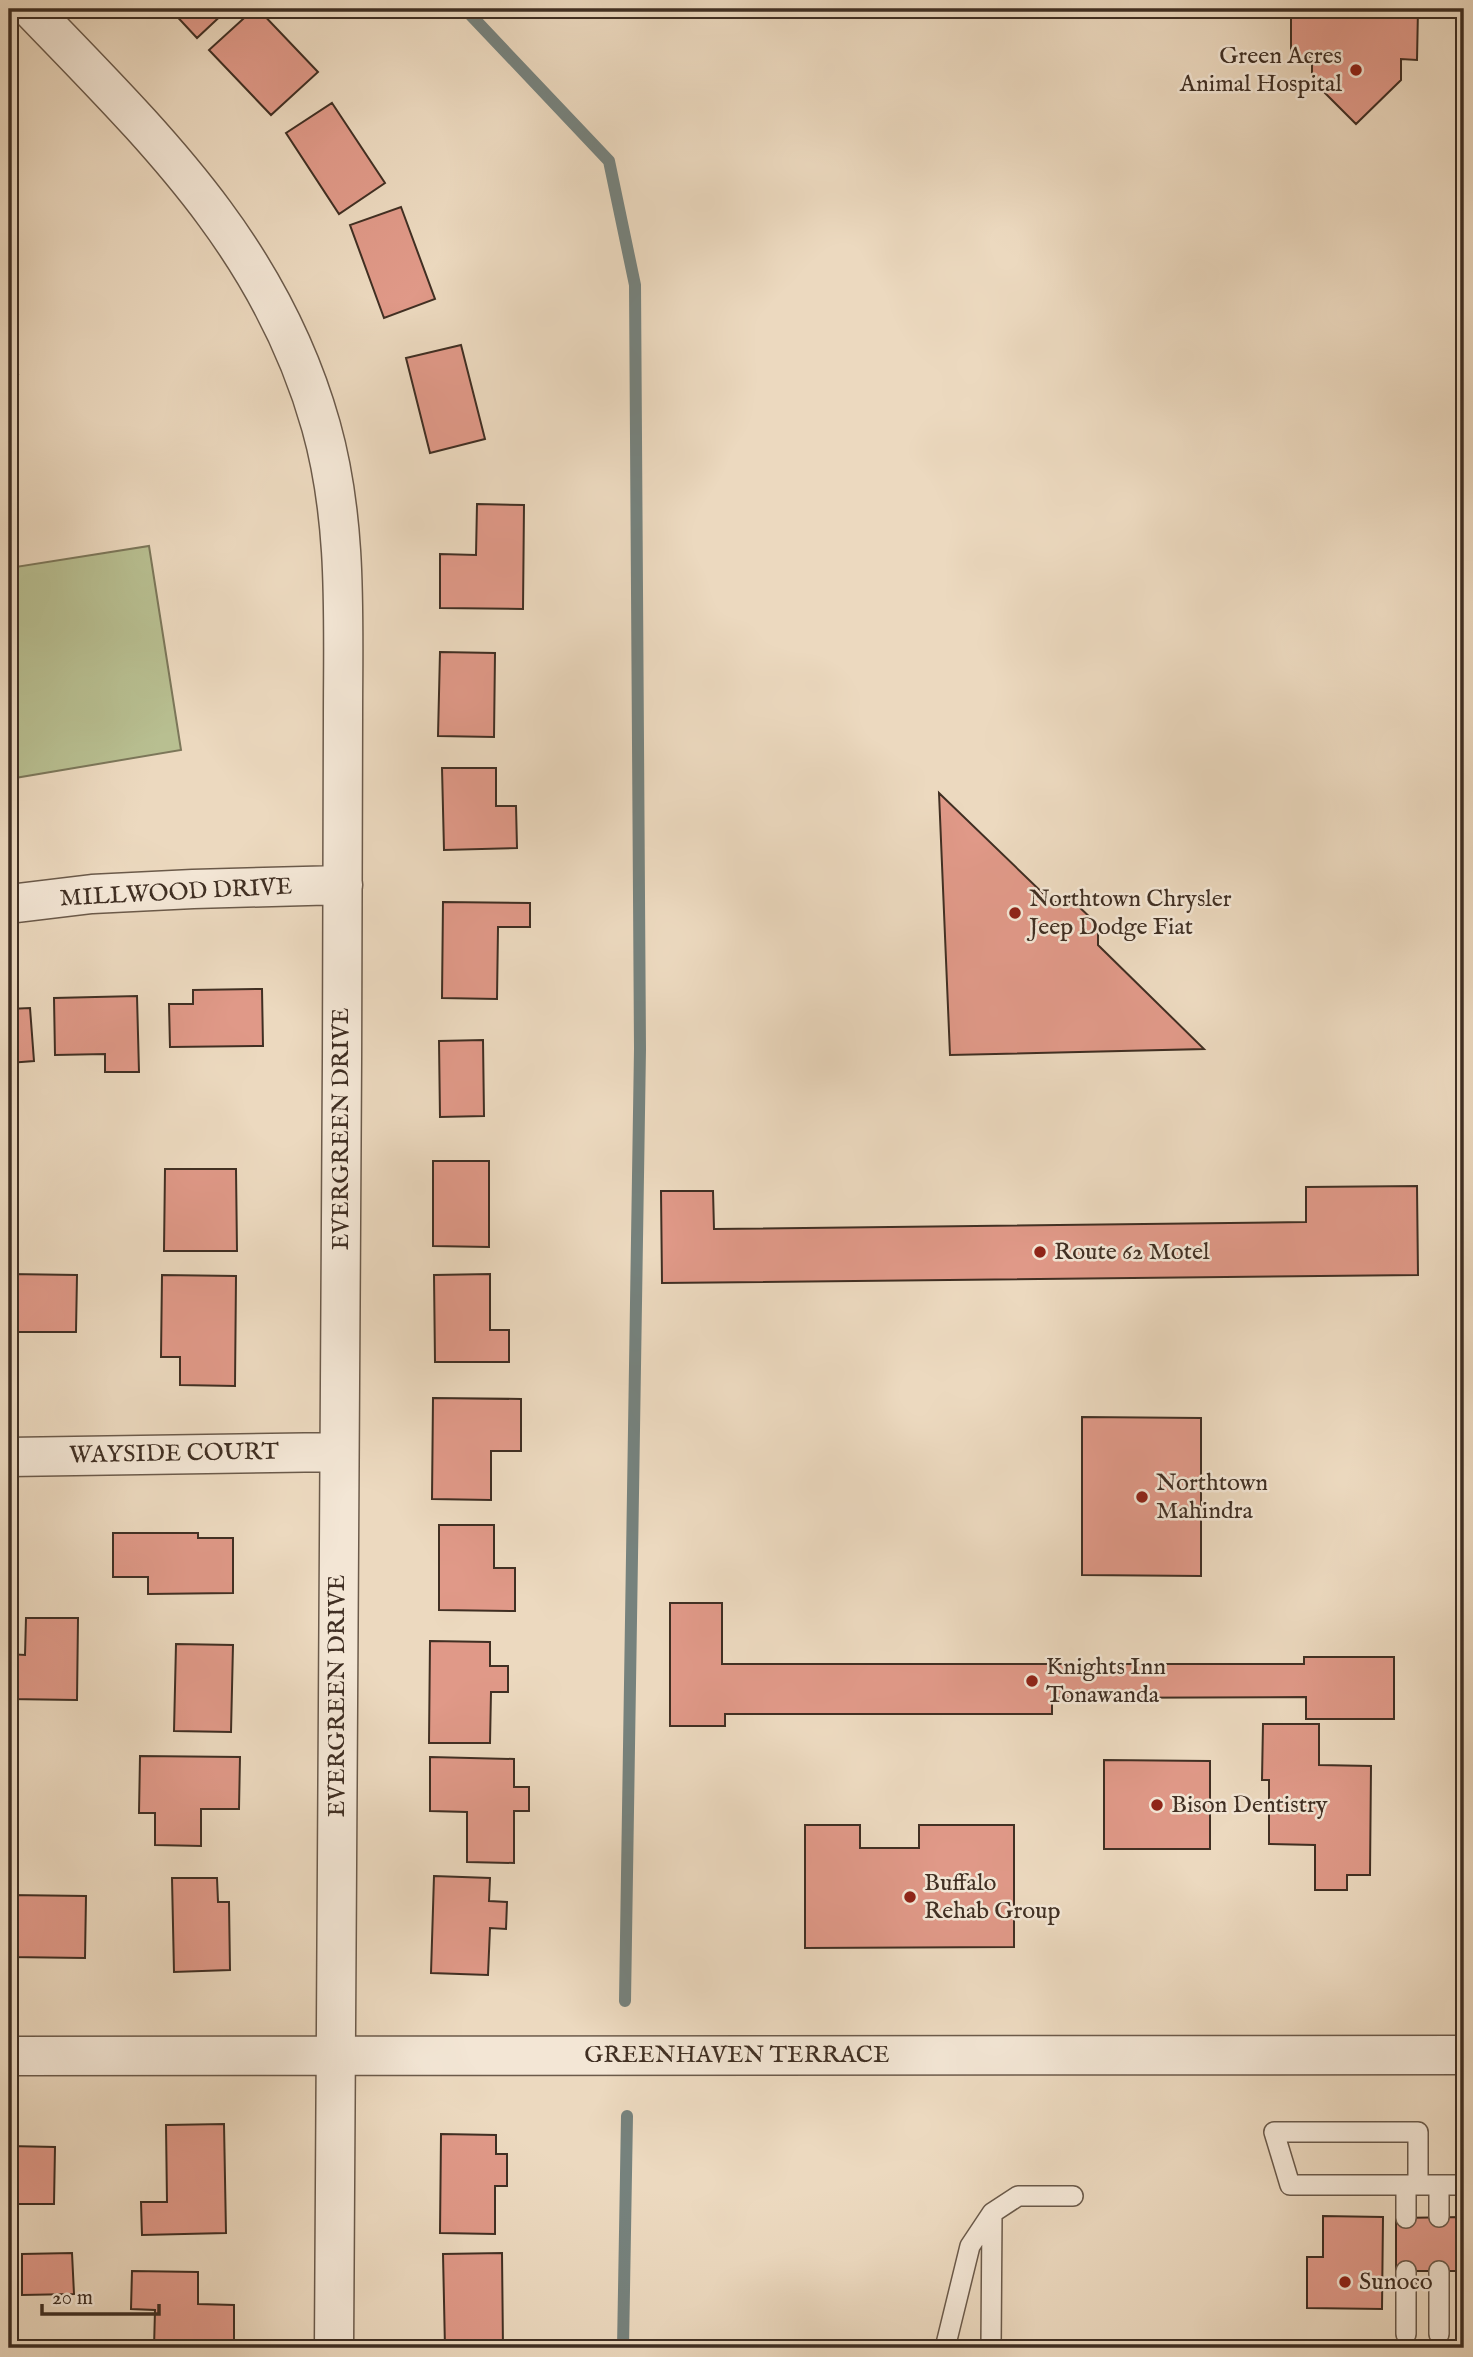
<svg xmlns="http://www.w3.org/2000/svg" width="1473" height="2357" font-family="'IM FELL English',serif">
<style>
.green{fill:#b8bf91;stroke:#7c775a;stroke-width:2}
.lines{fill:none;stroke-linecap:round;stroke-linejoin:round}
.stream{stroke:#76827d;stroke-width:12}
.building{fill:#e09988;stroke:#402f23;stroke-width:2}
.lane-casing{stroke:#6b5a4a;stroke-width:22}
.street-casing{stroke:#6b5a4a;stroke-width:41}
.lane{stroke:#f3e6d5;stroke-width:19}
.street{stroke:#f3e6d5;stroke-width:38}
.poi-dot{fill:#8f2418;stroke:#f3e6d5;stroke-width:2.5}
.labels{text-anchor:middle;dominant-baseline:central;stroke-width:5;stroke-linejoin:round;paint-order:stroke}
.poi-label{font-size:24px;fill:#402f23;stroke:#f3e6d5;text-anchor:start}
.street-label{font-size:24px;fill:#402f23;stroke:#f3e6d5}
</style>
<rect width="100%" height="100%" fill="#ecd9bf"/>
<filter id="stains"><feTurbulence type="fractalNoise" baseFrequency=".00286" numOctaves="4"/><feColorMatrix values="0 0 0 0 .2 0 0 0 0 .09 0 0 0 0 .02 0 0 0 .5 -.17"/></filter>
<radialGradient id="worn" r=".72"><stop offset=".6" stop-color="#630" stop-opacity="0"/><stop offset="1" stop-color="#630" stop-opacity=".3"/></radialGradient>
<path class="green" d="M149,546L181,750L9,779V568Z"/>
<g class="lines">
<path class="stream" d="M465,9L609,161L635,285L640,1049L625,2001
M623,2348L627,2116"/>
</g>
<path class="building" d="M170,9H228L197,38Z
M254,9H258L318,72L271,115L209,50Z
M1291,9H1418L1417,60L1401,59V80L1356,124L1312,80V57H1291Z
M332,103L385,183L339,214L286,133Z
M401,207L435,299L384,318L350,225Z
M461,345L485,439L430,453L406,358Z
M9,355L18,374L9,379Z
M477,504L524,505L523,609L440,608V554L476,555Z
M440,652L495,653L494,737L438,736Z
M442,768H496V806H516L517,848L444,850Z
M939,793L1052,902H1074L1098,925V945L1204,1049L950,1055Z
M443,902L530,903V927H498L497,999L442,998Z
M262,989L263,1046L170,1047L169,1004H193V990Z
M137,996L139,1072H105V1054L55,1055L54,998Z
M30,1008L34,1061L9,1063V1009Z
M483,1040L484,1116L440,1117L439,1041Z
M433,1161H489V1247L433,1246Z
M165,1169H236L237,1251H164Z
M1417,1186L1418,1275L662,1283L661,1191H713L714,1229L1306,1222V1187Z
M9,1274L77,1275L76,1332H9Z
M490,1274V1330H509V1362H435L434,1275Z
M162,1275L236,1276L235,1386L180,1385V1357H161Z
M433,1398L521,1399V1451H491V1500L432,1499Z
M1082,1417L1201,1418V1576L1082,1575Z
M439,1525H494V1568H515V1611L439,1610Z
M113,1533H198V1538H233V1593L148,1594V1577H113Z
M670,1603H722V1664H1304V1657H1394V1719H1306V1697L1052,1698V1714H725V1726H670Z
M26,1618H78L77,1700L9,1699V1654L25,1655Z
M430,1641L490,1642V1666H508V1692H491L490,1743H429Z
M176,1644L233,1645L231,1732L174,1731Z
M1263,1724H1319V1765L1371,1766L1370,1875H1347V1890H1315V1845L1269,1844V1780H1262Z
M140,1756L240,1757L239,1809H201V1846L155,1845V1813H139Z
M430,1757L514,1759V1787H529V1811H514V1863L467,1862V1812L430,1811Z
M1104,1760L1210,1761V1849H1104Z
M805,1825H860V1848H919V1825H1014V1947L805,1948Z
M434,1876L490,1878L489,1901L507,1902L506,1929L490,1928L488,1975L431,1973Z
M172,1878H217L218,1902H229L230,1970L174,1972Z
M9,1895L86,1896L85,1958L9,1957Z
M224,2124L226,2233L142,2235L141,2202H167L166,2125Z
M441,2134L496,2135V2154H507V2186H495V2234L440,2233Z
M9,2146L55,2147L54,2204H9Z
M1323,2216L1383,2217L1382,2309L1307,2308V2257H1323Z
M1464,2217V2271H1396V2218Z
M72,2253L74,2294L22,2295V2254Z
M502,2253L503,2348H445L443,2254Z
M132,2271L198,2272V2304L234,2305V2348H154L155,2310L131,2309Z"/>
<g class="lines">
<g class="lane-casing">
<path id="lane" d="M1406,2185V2218
M1418,2185V2132H1274L1290,2185H1464
M1439,2185V2217
M1406,2271V2334
M1439,2271V2334
M945,2348L970,2246L992,2213L1018,2196H1073
M991,2348L992,2213"/>
</g>
<g class="street-casing">
<path id="street" d="M31,9C155,138 271,248 321,426C348,522 343,620 343,718C343,833 343,947 342,1061C339,1490 336,1919 334,2348
M9,904L92,894L193,889L343,885
M9,1457L339,1452
M9,2056L1464,2055"/>
</g>
<use href="#lane" class="lane"/>
<use href="#street" class="street"/>
</g>
<g class="poi-dot">
<circle cx="1356" cy="70" r="7"/>
<circle cx="1015" cy="913" r="7"/>
<circle cx="1040" cy="1252" r="7"/>
<circle cx="1142" cy="1497" r="7"/>
<circle cx="1032" cy="1681" r="7"/>
<circle cx="1157" cy="1805" r="7"/>
<circle cx="910" cy="1897" r="7"/>
<circle cx="1345" cy="2282" r="7"/>
</g>
<g class="labels">
<g class="poi-label">
<text x="1342" y="56" text-anchor="end">Green Acres<tspan x="1342" dy="28">Animal Hospital</tspan></text>
<text x="1029" y="899">Northtown Chrysler<tspan x="1029" dy="28">Jeep Dodge Fiat</tspan></text>
<text x="1054" y="1252">Route 62 Motel</text>
<text x="1156" y="1483">Northtown<tspan x="1156" dy="28">Mahindra</tspan></text>
<text x="1046" y="1667">Knights Inn<tspan x="1046" dy="28">Tonawanda</tspan></text>
<text x="1171" y="1805">Bison Dentistry</text>
<text x="924" y="1883">Buffalo<tspan x="924" dy="28">Rehab Group</tspan></text>
<text x="1359" y="2282">Sunoco</text>
</g>
<g class="street-label">
<text transform="translate(176 893) rotate(-3)">MILLWOOD DRIVE</text>
<text transform="translate(341 1129) rotate(-90)">EVERGREEN DRIVE</text>
<text transform="translate(174 1454) rotate(-1)">WAYSIDE COURT</text>
<text transform="translate(337 1696) rotate(-90)">EVERGREEN DRIVE</text>
<text x="737" y="2055">GREENHAVEN TERRACE</text>
</g>
</g>
<rect width="1473" height="2357" fill="none" stroke="#ecd9bf" stroke-width="35"/>
<rect x="10" y="10" width="1452" height="2336" fill="none" stroke="#402f23" stroke-width="3.5"/>
<rect x="18" y="18" width="1438" height="2322" fill="none" stroke="#402f23" stroke-width="2"/>
<path d="M42 2304v10h117v-10" fill="none" stroke="#402f23" stroke-width="3.5"/>
<text x="52" y="2304" font-size="21" fill="#402f23" stroke="#f3e6d5" stroke-width="5" paint-order="stroke">20 m</text>
<rect width="100%" height="100%" filter="url(#stains)"/>
<rect width="100%" height="100%" fill="url(#worn)"/>
</svg>
